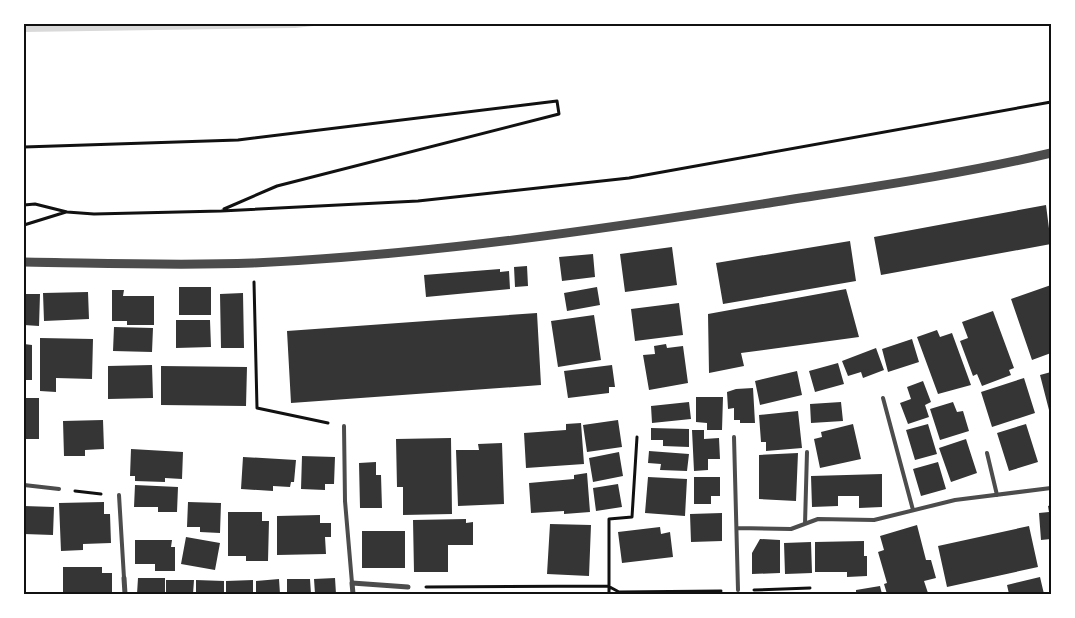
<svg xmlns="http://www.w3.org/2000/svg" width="1075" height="618" font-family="'DejaVu Sans',sans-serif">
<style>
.water{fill:#d9d9d9}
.building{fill:#353535}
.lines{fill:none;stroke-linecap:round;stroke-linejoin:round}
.path{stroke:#111;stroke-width:3}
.service{stroke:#4c4c4c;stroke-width:4}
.minor{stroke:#4c4c4c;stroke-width:5}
.tertiary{stroke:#4c4c4c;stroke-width:9}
.neatline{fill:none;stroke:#111;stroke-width:2}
</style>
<rect width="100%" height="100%" fill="#fff"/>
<path class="water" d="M24,24H332L295,28L24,32Z"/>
<path class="building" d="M1046,205L1051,244L881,275L874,237Z
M850,241L856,281L723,304L716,263Z
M672,247L677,285L625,292L620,254Z
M593,254L595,277L562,281L559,257Z
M527,266L528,286L515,287L514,267Z
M500,269V272L509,271L510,289L426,297L424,275Z
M1051,285V353L1032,360L1011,299Z
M179,287H211V315H179Z
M597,287L600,305L567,311L564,293Z
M846,289L859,337L741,353L744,366L709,373L708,314Z
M112,290H124L123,296H154V325H127V321H112Z
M88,292L89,319L44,321L43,293Z
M243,293L244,348H221L220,294Z
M24,294H40L39,326L24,325Z
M679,303L683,335L635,341L631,309Z
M993,311L1014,368L1009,370L1011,375L982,386L977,374L973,376L960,341L968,338L962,322Z
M537,313L541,385L291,403L287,331Z
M594,315L601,360L558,367L551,321Z
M176,320H210L211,347L176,348Z
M114,327L153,328L152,352L113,351Z
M937,330L940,337L952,333L971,385L938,394L917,337Z
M40,338L93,339L92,379L56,378V392L40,391Z
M912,339L919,362L888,372L882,349Z
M24,344L32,345V380H24Z
M666,344L667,348L683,346L688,383L649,390L643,355L655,354L654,346Z
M876,348L884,370L863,378L861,372L848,376L842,361Z
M838,363L844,384L815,392L809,371Z
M152,365L153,398L108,399V366Z
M612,365L615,387H609V393L568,398L564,371Z
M161,366L247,367L246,406L161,405Z
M797,371L802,395L760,405L755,381Z
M1051,372V410H1049L1040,375Z
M1024,378L1035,413L992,427L981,392Z
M923,381L931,402L925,405L929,417L908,424L900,403L911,399L907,387Z
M753,388L755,423H740V420H734V408L728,409L727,392L736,389Z
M696,397H723L722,430H707V423L696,422Z
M24,398H39V439H24Z
M689,402L691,419L652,423L651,406Z
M841,402L843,421L811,423L810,404Z
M953,402L957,412L963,411L969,431L940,440L930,409Z
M798,411L802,448L766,451V442H761L759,415Z
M103,420L104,449L85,450V456H64L63,421Z
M618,420L622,447L587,452L583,425Z
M581,423L584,464L526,468L524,433L566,430V424Z
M853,424L861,459L820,468L814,439L822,437L821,432Z
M928,424L937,454L915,460L906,430Z
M1026,424L1038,462L1009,471L997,433Z
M651,428L689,429V447L663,446V440H651Z
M692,430H704V439L719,438L720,459H708V470L694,471Z
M451,438L452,514L403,515V487H397L396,439Z
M966,439L977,473L951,482L939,448Z
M502,443L504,504L458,506L456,450H479L478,444Z
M131,449L183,452L182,479L165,478V482L135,481V476H130Z
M649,451L689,454L687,471L660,470L661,464L648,463Z
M619,452L623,476L593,482L589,458Z
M798,453L796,501L759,499V455Z
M302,456L335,457L334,484H325V490L301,489Z
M243,457L296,460L294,482H291L290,487L273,486V491L241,489Z
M376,462V475H381L382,508H360L359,463Z
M938,462L946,489L921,496L913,469Z
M587,473L590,512L564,514V511L531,513L529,483L574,479V475Z
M882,474V507L859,508V496H838V506L812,507L811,476Z
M648,477L687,479L685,516L645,513Z
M694,477H720V496H711V504H694Z
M618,484L622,507L596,511L593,488Z
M135,485L178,487L177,512H158V507H134Z
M104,502V514H110L111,543L83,544V550L61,551L59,503Z
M188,502L221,503L220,533L200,532V527H187Z
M1051,505V539L1041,540L1039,513L1049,512L1048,506Z
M24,506L54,507L53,535L24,534Z
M228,512H262V521H269L268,561H246V556H228Z
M722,513V541L691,542L690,514Z
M320,515V523H331V537H325L326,554L277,555V516Z
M466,519V523L473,522V545H448V572H414L413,520Z
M550,524L591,525L589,576L547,574Z
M917,525L926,560H931L936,578L924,581L928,593L887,594L884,584L887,583L878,552L884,550L880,536Z
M1029,526L1038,567L947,587L938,546Z
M660,527L661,534L670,532L673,557L622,563L618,532Z
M362,531H405V568H362Z
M186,537L220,543L215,570L181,564Z
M760,539L780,540V573L752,574V553Z
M135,540H172L171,547H175V571H155V564H135Z
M864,541V556H867V576L847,577V572H815V542Z
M811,542L812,573L785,574L784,543Z
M63,567H102V573H112V594H63Z
M1040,577L1044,594H1009L1007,585Z
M138,578H165V594H137Z
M335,578L336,594H315L314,579Z
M279,579L280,594H256V581Z
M287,579H310L311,594H287Z
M166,580H194L193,594H166Z
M196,580L224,581V594H196Z
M253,580V594H226V581Z
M880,586L882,594H856V590Z"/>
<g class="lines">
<path class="path" d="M24,147L238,140L557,101L559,114L277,186L224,209
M24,205L35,204L67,212L94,214L221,211L418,201L629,178L1051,102
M24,225L66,212
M254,282L257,408L328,423
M75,491L101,494
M426,587L608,586L619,592L721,591
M754,590L810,588
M609,594V519L632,517L637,437"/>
<path class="service" d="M883,398L913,510
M344,426L345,501L352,583
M734,437L738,590
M987,453L997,495
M24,485L59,489
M119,495L124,578
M805,524L807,452
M737,528L791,529L818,519L874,520L955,500L1051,488"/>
<path class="minor" d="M124,578L125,594
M353,594L352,583L408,587"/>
<path class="tertiary" d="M24,262C100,263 176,266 253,263C426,255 598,230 769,203C864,188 958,175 1051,153"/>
</g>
<rect width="1075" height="618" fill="none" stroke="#ffffff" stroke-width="50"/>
<rect x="25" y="25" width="1025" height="568" class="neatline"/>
</svg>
